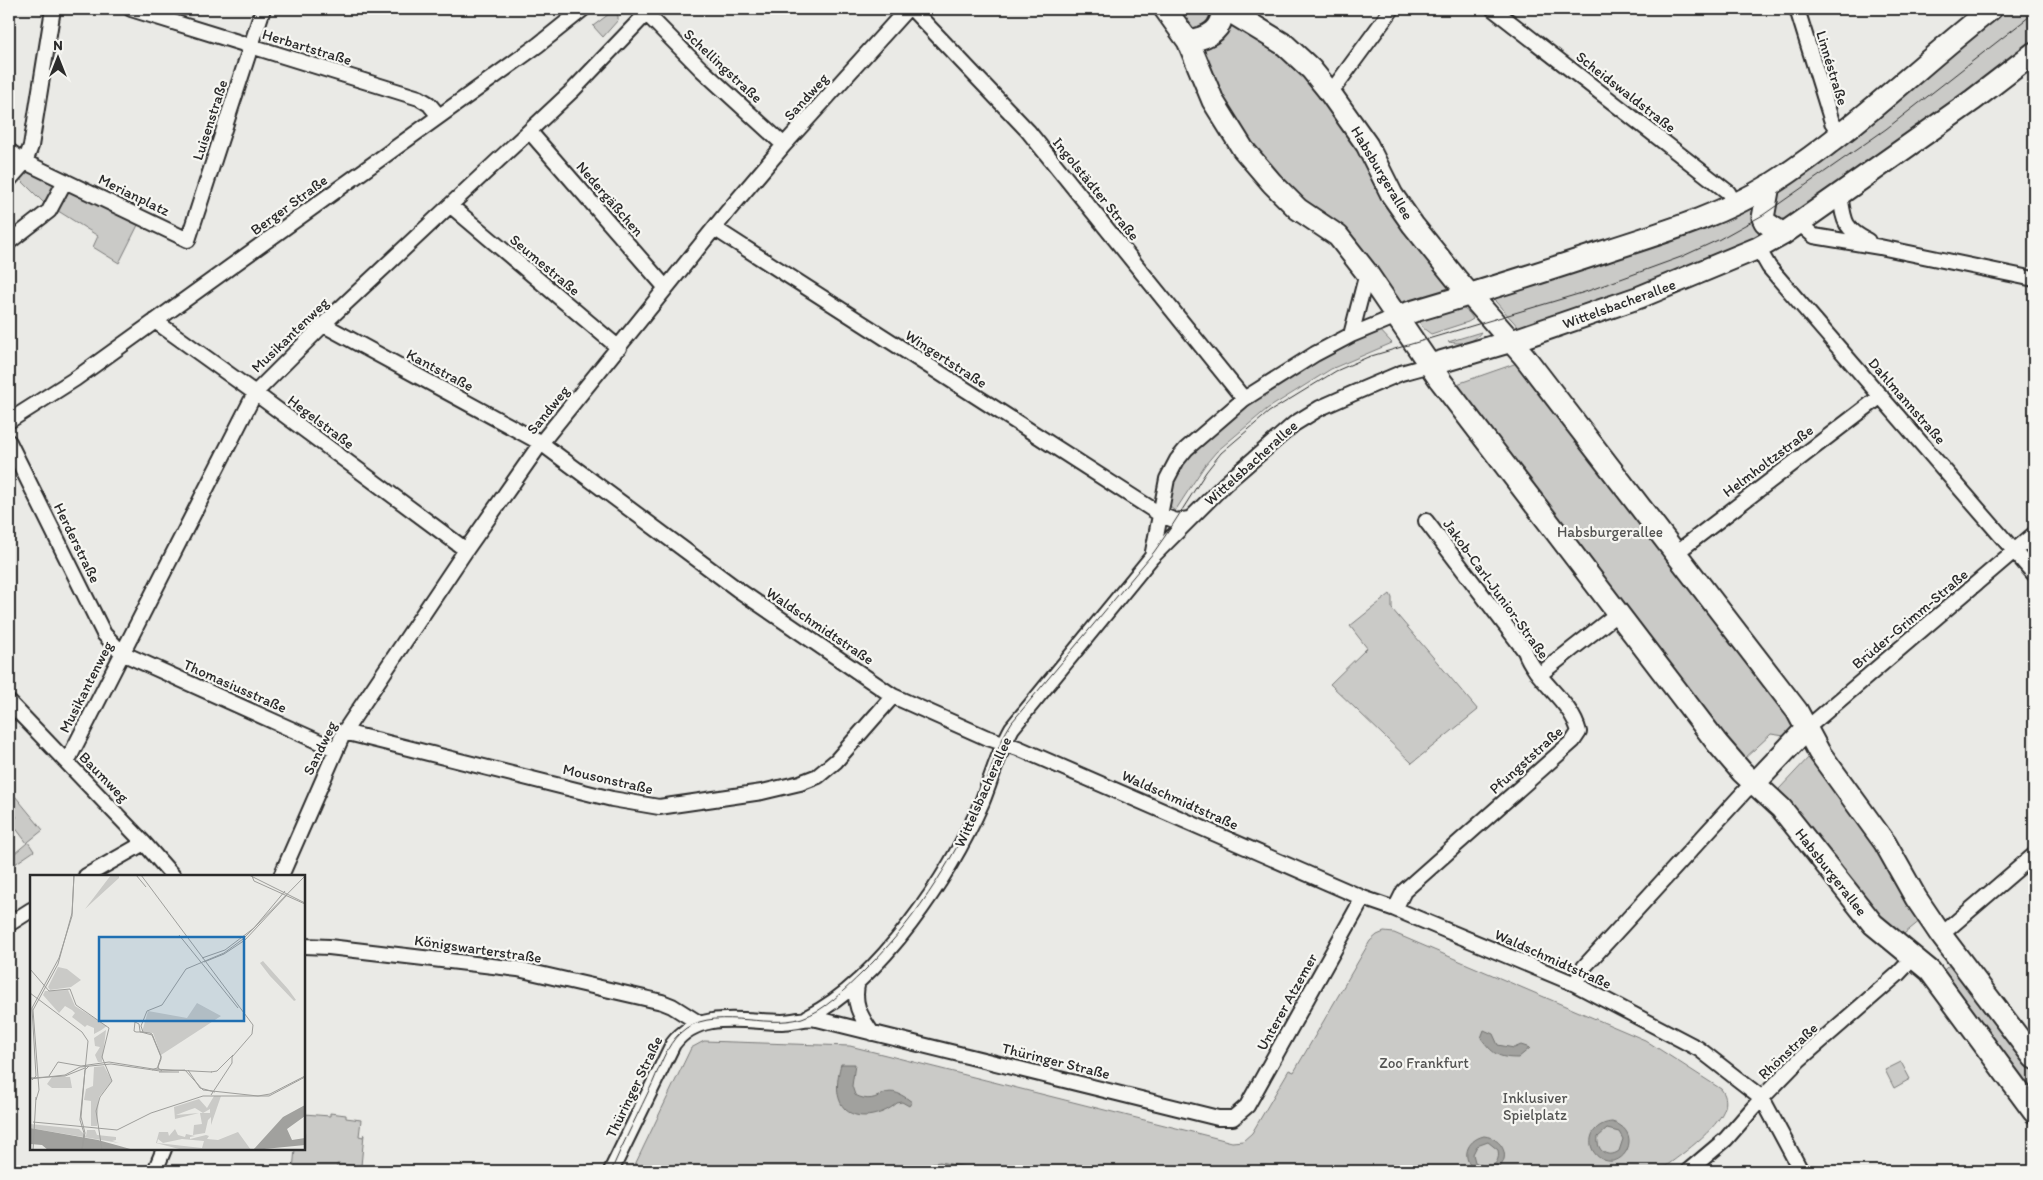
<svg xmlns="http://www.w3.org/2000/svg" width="2043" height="1180" font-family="Itim,sans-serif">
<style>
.green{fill:#cacac7;stroke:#7a7a79}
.water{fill:#a1a19e;stroke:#727270;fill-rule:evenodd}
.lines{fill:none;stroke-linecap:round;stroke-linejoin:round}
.street-casing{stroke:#2b2b2b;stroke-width:18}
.primary-casing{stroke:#2b2b2b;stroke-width:25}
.street{stroke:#f6f6f2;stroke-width:14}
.primary{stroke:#f6f6f2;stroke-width:21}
.tram{stroke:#2b2b2b;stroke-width:1}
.labels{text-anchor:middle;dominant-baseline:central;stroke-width:4.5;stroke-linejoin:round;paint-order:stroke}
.street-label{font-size:15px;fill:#2b2b2b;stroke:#f6f6f2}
.park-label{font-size:15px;fill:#535352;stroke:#f6f6f2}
.inset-road{fill:none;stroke:#9e9e9b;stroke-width:1}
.view{fill:#1f6fb2;fill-opacity:0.15;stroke:#1f6fb2;stroke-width:2.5}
.inset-edge{fill:none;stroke:#2b2b2b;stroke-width:2.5}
</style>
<rect width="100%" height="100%" fill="#eaeae6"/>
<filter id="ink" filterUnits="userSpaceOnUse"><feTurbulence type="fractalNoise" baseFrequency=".02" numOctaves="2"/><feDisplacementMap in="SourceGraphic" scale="10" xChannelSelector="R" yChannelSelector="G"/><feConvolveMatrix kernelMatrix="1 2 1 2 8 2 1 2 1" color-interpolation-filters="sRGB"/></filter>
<g filter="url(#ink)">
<path class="green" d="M1173,9H1213L1215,19L1195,33Z
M2002,9H2034V45L1785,223L1775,217L1773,212L1776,191L1818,165L1893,97Z
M613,11L618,16V20L603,37L593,26Z
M1228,22L1299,66L1455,289L1405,307L1343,228L1290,192L1232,124L1200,47Z
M27,168L59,184L47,206L20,179Z
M66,189L138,225L119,263L93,247L98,236L55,209Z
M1759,200L1768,232L1742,249L1520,329L1495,301L1496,297L1626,255Z
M1456,307C1464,308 1469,311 1473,319L1468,322L1431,334L1423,328L1418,320Z
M1377,327L1392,343L1331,369L1267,409L1216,452L1205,465L1175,511L1170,507L1172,483L1186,456L1247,403L1317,357Z
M1481,332C1473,344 1461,344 1448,342Z
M1520,362L1801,728L1791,737L1771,734L1743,760L1485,428L1457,384Z
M1390,594L1392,598V609L1478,710L1412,763L1330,684L1367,648L1350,626Z
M1810,756L1905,889L1921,920L1899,938L1836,868L1779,789Z
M9,792L13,797L15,796L43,830L28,842L34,851L9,868V858L27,843L11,822L17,817L9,808Z
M1384,932L1394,933L1645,1040L1721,1089C1725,1094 1727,1100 1725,1107C1719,1129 1677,1158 1659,1171H632L691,1048L704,1041L850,1046L1232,1142L1243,1141L1252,1133L1289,1070L1294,1072L1370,941L1377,935Z
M1952,963L2034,1068V1103L1940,973Z
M1901,1062L1910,1079L1894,1088L1885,1070Z
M330,1113L346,1115V1118L361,1120L359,1136L363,1137L364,1134L361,1166L337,1164V1168H356V1171H291L293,1170L295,1149H304V1114L330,1116Z"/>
<path class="water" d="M1484,1030L1493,1034L1498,1045L1514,1048L1521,1045L1530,1048L1518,1058C1498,1058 1493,1054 1481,1038Z
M841,1064H855L852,1086L855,1095C883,1109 880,1077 912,1102L909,1106L902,1102L897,1103C885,1114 860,1122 846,1110C834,1099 837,1078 841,1064Z
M1612,1122C1645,1131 1624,1173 1600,1158C1595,1155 1592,1150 1591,1145C1589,1132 1599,1123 1612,1122ZM1607,1129L1619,1132L1623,1139L1619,1151C1608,1159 1596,1151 1598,1137Z
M1484,1136C1503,1138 1513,1159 1495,1171H1476C1460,1159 1466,1140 1484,1136ZM1488,1142L1498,1150C1500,1159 1496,1166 1487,1168L1475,1162L1473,1154L1477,1146Z
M940,1162L986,1171H918L932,1163Z"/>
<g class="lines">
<g class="street-casing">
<path id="street" d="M131,9L419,98L429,104L439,116
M642,9L701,69L784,145
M912,9L1028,131L1244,399
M1493,9L1728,192L1735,204
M1797,9L1832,122L1840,134
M1328,90L1337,84L1392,9
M530,132L666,288
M9,151L25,162L188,240L263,9
M9,180L25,162L31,146L53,9
M1840,194C1844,221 1843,228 1868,241
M451,206L619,348
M1799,223L1814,236L1880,247L2034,279
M714,228L1161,515L1176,521L1189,519
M9,242L49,211L65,181
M1758,248L1769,267L2034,574
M155,321L255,393L466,550
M324,325L541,443L737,589L893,696L985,737L1018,748L1363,898L1395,909L1575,984L1699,1049L1762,1098L1801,1171
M1351,335L1367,273
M9,421L75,379L538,45L583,9
M9,442L104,634L122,653L335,749
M1676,553L1881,396
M1152,557L1167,479L1177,460L1186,449L1244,399L1315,354L1351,335L1397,316
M1539,675L1618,613
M9,702L144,843L173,876
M1807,728L2034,534
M344,732L612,799L659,807L762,792L800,783L818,776L836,761L893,696
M67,762L255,393L331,317L573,90L642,18L648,15
M86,876L144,843
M281,876L344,732L466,550L541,443L728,211L784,145L907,9
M1395,909L1404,891L1573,741L1579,732C1571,700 1536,682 1525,651L1426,521
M9,924L31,910
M1941,935L2034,855
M304,946L329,947L518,969L662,1002L672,1006L699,1023
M858,981C852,1002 860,1016 872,1033
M1575,984L1584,967L1745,791L1755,783
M808,1017C881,980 950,875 982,802C992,777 999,751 1012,728L1151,558L1225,484L1294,424L1320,408L1354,393L1401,373L1430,365
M155,1171L164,1149
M611,1171L673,1044C699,1009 744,1022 782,1022C795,1022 805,1017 817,1019L1218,1118H1233L1247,1106L1363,898
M1688,1171L1726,1139L1762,1098L1799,1060L1898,974L1914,957"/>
</g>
<g class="primary-casing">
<path id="primary" d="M1165,9L1188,41L1213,101L1243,149L1272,183L1298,209L1338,236L1367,273L1440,380L1717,743L1742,772L1781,808L1873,924L1930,971L2034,1112
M1226,9L1285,45L1311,69L1328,90L1367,145L1392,195L1413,225L1458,281L1524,356L1797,711L1819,752L1885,843L1916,898L1941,935L2034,1058
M1188,41C1208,38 1223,30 1222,9
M1769,185L1763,218L1765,222L1783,234
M1397,316C1467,296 1536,274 1606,251C1661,233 1720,216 1770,185C1849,135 1917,67 1991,9
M1430,365L1512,341L1640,297L1758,248L1783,234L1840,194L1973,100L2034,53
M1755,783L1807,728"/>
</g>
<use href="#street" class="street"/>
<use href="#primary" class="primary"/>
<path class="tram" d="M611,1171C624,1141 639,1112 653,1082C660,1066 667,1045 680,1033C711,1004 765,1030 802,1018C826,1010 844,990 862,973C911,926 951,865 979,802C990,775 996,746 1012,722L1154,552L1170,529L1206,472L1221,453L1269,412L1336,371L1368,357L1585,292L1681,257L1718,240L1763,215L1886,129L2034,13"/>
</g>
</g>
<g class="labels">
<g class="street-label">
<text transform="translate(307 47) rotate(17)">Herbartstraße</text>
<text transform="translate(723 66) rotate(43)">Schellingstraße</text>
<text transform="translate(1832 68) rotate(73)">Linnéstraße</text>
<text transform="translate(1626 92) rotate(38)">Scheidswaldstraße</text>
<text transform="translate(806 97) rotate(-48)">Sandweg</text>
<text transform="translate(210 120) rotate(-72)">Luisenstraße</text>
<text transform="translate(1382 173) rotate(59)">Habsburgerallee</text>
<text transform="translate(1096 189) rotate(51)">Ingolstädter Straße</text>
<text transform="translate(134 195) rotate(26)">Merianplatz</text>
<text transform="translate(610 199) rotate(49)">Nedergäßchen</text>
<text transform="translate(289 205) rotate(-36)">Berger Straße</text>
<text transform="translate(545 265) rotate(40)">Seumestraße</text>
<text transform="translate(1619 304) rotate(-20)">Wittelsbacherallee</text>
<text transform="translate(290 335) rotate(-44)">Musikantenweg</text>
<text transform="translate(946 359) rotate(33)">Wingertstraße</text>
<text transform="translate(440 370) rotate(28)">Kantstraße</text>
<text transform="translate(1907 401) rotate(49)">Dahlmannstraße</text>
<text transform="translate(548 410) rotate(-51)">Sandweg</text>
<text transform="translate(321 422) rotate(37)">Hegelstraße</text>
<text transform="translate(1768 461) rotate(-37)">Helmholtzstraße</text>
<text transform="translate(1251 463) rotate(-42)">Wittelsbacherallee</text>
<text transform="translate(77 543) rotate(64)">Herderstraße</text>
<text transform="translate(1496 589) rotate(54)">Jakob-Carl-Junior-Straße</text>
<text transform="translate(1910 619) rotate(-40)">Brüder-Grimm-Straße</text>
<text transform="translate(820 626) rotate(34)">Waldschmidtstraße</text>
<text transform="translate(235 686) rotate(24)">Thomasiusstraße</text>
<text transform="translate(86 687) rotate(-63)">Musikantenweg</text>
<text transform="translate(320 748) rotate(-64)">Sandweg</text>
<text transform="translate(1526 760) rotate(-42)">Pfungststraße</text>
<text transform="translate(104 777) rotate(46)">Baumweg</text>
<text transform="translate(608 779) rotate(13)">Mousonstraße</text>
<text transform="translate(983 792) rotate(-66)">Wittelsbacherallee</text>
<text transform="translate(1180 800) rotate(24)">Waldschmidtstraße</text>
<text transform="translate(1831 872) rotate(52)">Habsburgerallee</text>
<text transform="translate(478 949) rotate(8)">Königswarterstraße</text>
<text transform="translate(1553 959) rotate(24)">Waldschmidtstraße</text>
<text transform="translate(1287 1002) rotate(-61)">Unterer Atzemer</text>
<text transform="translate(1788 1051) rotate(-43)">Rhönstraße</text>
<text transform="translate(1056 1061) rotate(14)">Thüringer Straße</text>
<text transform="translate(634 1087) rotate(-64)">Thüringer Straße</text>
</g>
<g class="park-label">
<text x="1610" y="532">Habsburgerallee</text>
<text x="1424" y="1063">Zoo Frankfurt</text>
<text x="1535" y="1098">Inklusiver<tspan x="1535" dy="17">Spielplatz</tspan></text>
</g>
</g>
<g transform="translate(30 875)">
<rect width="275" height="275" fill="#eaeae6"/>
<path d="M81,0H89V3L55,34ZM233,86L258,114L266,125L264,126L240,101L230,88ZM28,92L37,94L51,105L41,112L20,115L18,112ZM38,115L45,131L77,151L71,155L75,153L64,159V153L57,150L55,152L42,142L45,138L42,135L35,131L29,138L13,120L15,116ZM167,128L191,141L131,180L123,158L112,157L118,136L157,143ZM76,155L72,187H68L65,180L70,172L65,171L64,163ZM74,191L82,206L69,222L67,251H61V226L54,225L56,214L63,211L64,192ZM22,202H40L42,213H22L17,209ZM184,221H191L181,250V242L178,245L175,258L163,260L164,250L172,249L170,238H180V234L173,238L165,233L159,235L146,240L169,238L145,244L144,232L169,224L177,233ZM0,249L49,254L56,261L57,255H65L67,260L86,262V265L82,266L89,268L0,253ZM145,254L148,260L155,262L156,259L165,261L160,262V264L176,260L179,261L177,264L188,265L208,257L221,275H153L126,268L129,257H138L139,261ZM152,264L174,266L172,273L127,268L128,264L133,268Z" fill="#cacac7" fill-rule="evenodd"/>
<path d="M275,230V241L257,254L262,265L275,263V270L223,275L253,242ZM0,253L68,265L104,275H18L12,270L0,269Z" fill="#a1a19e"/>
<path class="inset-road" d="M106,0L116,12M111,0L223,150L222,159L202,182V188L181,220M219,0L275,28M222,1L224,6L275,29M149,60L208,133M172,83L195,75L224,53L255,16M174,87L194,79L215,65L257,20M0,94L19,116L40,114L46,130L79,153L72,182L82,206L70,222L66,236L72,275M0,118L52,157L58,166L50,245L54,258L52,275M113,157L111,151L117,136L132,130L156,94L194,78L213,64L275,1M122,195L127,193H128V192L131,184V181L122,159L120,158L112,157H106L104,156L105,147L109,149L110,156V157H111L122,160L131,182L128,191V193L132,196M158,195L170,213L185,217M129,197H149M181,197L187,196L203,180M19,201L28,187L51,191L79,187L123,194L182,197M0,203L35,201L55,193M0,204L35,200L50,192L81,189L130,196L155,195L173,215L228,221L240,219L275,201M2,205L6,201L2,133L29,83L42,41L44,0M6,225L9,215L3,135L28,89L42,38L44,0M3,247L46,251M46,251L87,255L121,238L173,221H239L275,202M3,275L6,222M52,275L55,258L51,242L55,195L59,191"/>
<path class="view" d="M69,62H214V146H69Z"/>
<rect width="275" height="275" class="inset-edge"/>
</g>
<rect width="2043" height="1180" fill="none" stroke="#f6f6f2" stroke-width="30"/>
<rect x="15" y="15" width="2013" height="1150" fill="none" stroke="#2b2b2b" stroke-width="2" filter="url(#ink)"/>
<g transform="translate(58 58)" stroke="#f6f6f2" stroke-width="4" paint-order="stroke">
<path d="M0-4L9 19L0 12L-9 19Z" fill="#2b2b2b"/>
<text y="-8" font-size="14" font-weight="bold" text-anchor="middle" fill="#2b2b2b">N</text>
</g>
</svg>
